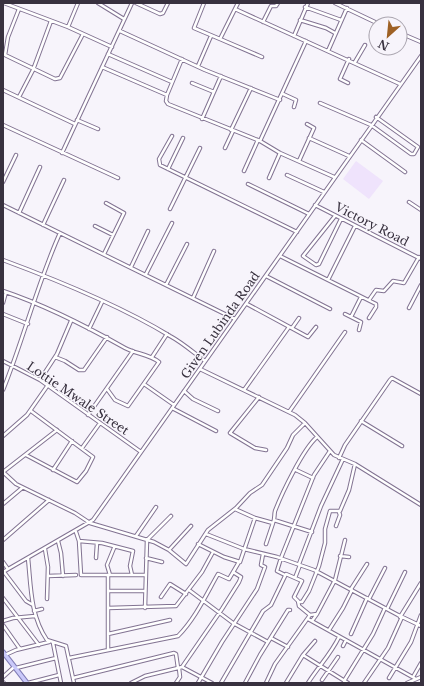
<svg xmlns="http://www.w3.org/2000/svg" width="424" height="686" font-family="'Libre Baskerville',serif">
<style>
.built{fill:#efe3fc}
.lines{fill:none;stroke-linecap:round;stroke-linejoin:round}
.minor-casing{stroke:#827392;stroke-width:4.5}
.major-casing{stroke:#807cb6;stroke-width:5.5}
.minor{stroke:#fff;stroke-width:2.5}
.major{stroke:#cac9fa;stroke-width:3.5}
.labels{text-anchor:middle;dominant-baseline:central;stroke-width:3;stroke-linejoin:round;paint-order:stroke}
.street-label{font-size:12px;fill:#38313f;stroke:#f7f4fb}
</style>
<rect width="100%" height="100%" fill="#f7f4fb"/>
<path class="built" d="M356,161L383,181L369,199L343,179Z"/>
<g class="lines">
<g class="minor-casing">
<path id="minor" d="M4,3L68,27L112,47
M98,3L124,19
M136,3L160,14L163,13L168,3
M204,3L194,28L220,39L238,3
M335,3L379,24
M305,7L341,20
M19,9L8,37L5,55L55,79L60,78L83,34
M235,9L400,84
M300,20L326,28L335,33
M263,22L271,6H276L278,3
M68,27L78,3
M120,31L205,70L280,100
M400,33L421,42
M294,36L308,3
M220,39L262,57
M328,51L347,8
M108,54L172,82
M182,59L167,95L166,101L168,104L260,141L280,153L334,177
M355,62L365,45
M198,66L211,36
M102,67L167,95
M192,83L214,92
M348,83L340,79L349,59
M3,90L75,124
M283,94L296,100L294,107
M19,97L33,70L51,21
M320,103L371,125L411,154H414L418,147L376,117
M202,119L221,76
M77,120L98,129
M3,125L118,178
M231,130L251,88
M172,136L159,159L160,165L297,232
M309,138L349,156
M361,140L405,172
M260,141L306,41
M225,148L233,131
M62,153L132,3
M299,161L314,128L307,124
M168,169L183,138
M244,171L258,140
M287,175L324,192
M269,178L280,153
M3,182L16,155
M248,184L309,214
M409,202L421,210
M3,205L235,319
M315,205L421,259
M170,209L200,148
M19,213L40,167
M335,216L303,256L316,265L319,264L341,219
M43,225L64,180
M95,226L113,235
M104,254L124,213L106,203
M280,256L376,304V307L369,318
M3,260C57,280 121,306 170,336C183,343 194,353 205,361
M131,267L148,231
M146,274L172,223
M266,276L330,309
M328,280L355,226
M166,285L187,244
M3,291C45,305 86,326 125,348C136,354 149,354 159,362L128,406L115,400L107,389
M193,298L214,251
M369,300L376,290L384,291L393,281L404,283L419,257
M3,303L6,292
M247,304L308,337L316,327
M409,308L421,285
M3,314L28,324
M345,314L361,322L359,330
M351,317L361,297
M292,328L299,318
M89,329L102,302
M55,357L65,361L79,370H84L107,337
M152,357L167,334
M3,361L40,380L141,452
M200,369L295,415L305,423L334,455L355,464L421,505
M40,380L57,354L71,321
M144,384L174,405
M3,390C24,338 37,284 60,233
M244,390L289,327
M184,391L193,399L218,411
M259,397L230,433L255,448L266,450
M172,408L216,431
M289,412L345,332
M88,415L133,351
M361,421L402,446
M3,436L27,415L48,385
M82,448L100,423
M26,455L77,482L86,471L93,457L31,411
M339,458L345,445L390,380L392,378L421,394
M53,470L72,441
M296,470L313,478
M3,472L16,484L75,513L90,523L154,542L169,550L186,564L208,530L236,508L250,493L262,485L287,448L293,435L305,423
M3,472L57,430
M3,504L22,488
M235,509L255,518L273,523C275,519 274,515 275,511C282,493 303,449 317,437
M274,520L312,532
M336,526L340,515L339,512
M76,532L79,541L81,575H145
M206,534L244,549L277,557L314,570L398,615L421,626
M136,536L156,507
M3,540L49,500
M58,541L61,553L63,576
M79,541L102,543L133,551L130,566L132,575
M198,544L224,557L240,562L255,518
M266,544L273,523
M45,549L48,567L47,599
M169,550L191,526
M340,556L349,557
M28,558C31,586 30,615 47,640L66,646L74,683
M96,558L97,543
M146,558L162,562
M3,562L8,569
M299,564L321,506L343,459
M3,572L93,520L421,56
M4,572L26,601L33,605
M110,575L107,565L114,548
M285,575L277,571L281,558L314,475L330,451
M48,576L76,575
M108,576V649
M295,578L300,565
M351,589L367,564
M189,590L233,623L268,642
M108,591H145
M161,597L170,584L186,594
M3,598L39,645
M369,599L385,568
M299,602H302L309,591L319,566L325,543V529L330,511H340L349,490L355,464
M108,608L176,606L202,572L213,552
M145,608L147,540L171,516
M387,609L405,572
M34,611L42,609
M310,615L317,614L335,580L345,540
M400,617L421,583
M308,619L416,679
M3,621L13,618L35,616
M312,621L317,614
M3,625L20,649
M329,630L343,608L352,590
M108,634L170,620
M351,634L367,598
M271,638L288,647
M53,643L61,683
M343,646L346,640
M5,655L16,650L49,642
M303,655L315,641
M69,658L178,636C195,619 206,595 218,574L229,579L239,562
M182,667L222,609L239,582L241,577L233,572
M16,668L56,658
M3,677L14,667
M413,677L421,663
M73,678L174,653L176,654L178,668
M389,678L411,642L421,615
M322,680L338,657
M344,681L373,634L385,608
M3,682L4,683
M28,683L59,675
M131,683L145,676L182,667L212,683
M176,683L180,677L179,668
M198,683L222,642L257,589L265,567L261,565L263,554
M221,683L263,611L271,605L286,574L302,581L294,597L298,601L299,606L310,615L275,664L266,683
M245,683L260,655L288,610H290
M286,683L303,655L348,683
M308,683C318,667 331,654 339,637
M364,683L388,648L402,617
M407,683L421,677"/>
</g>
<g class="major-casing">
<path id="major" d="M3,652L27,683"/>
</g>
<use href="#minor" class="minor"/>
<use href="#major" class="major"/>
</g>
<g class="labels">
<g class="street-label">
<text transform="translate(372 224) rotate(27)">Victory Road</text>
<text transform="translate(220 325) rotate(-55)">Given Lubinda Road</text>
<text transform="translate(78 398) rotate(34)">Lottie Mwale Street</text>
</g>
</g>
<rect width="424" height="686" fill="none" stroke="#38313f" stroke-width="8"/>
<g transform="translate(388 36) rotate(207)"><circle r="19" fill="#f7f4fb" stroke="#aba6b0"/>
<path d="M0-3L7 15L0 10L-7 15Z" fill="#9e6125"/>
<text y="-6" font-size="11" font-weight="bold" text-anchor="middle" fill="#38313f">N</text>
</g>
</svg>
